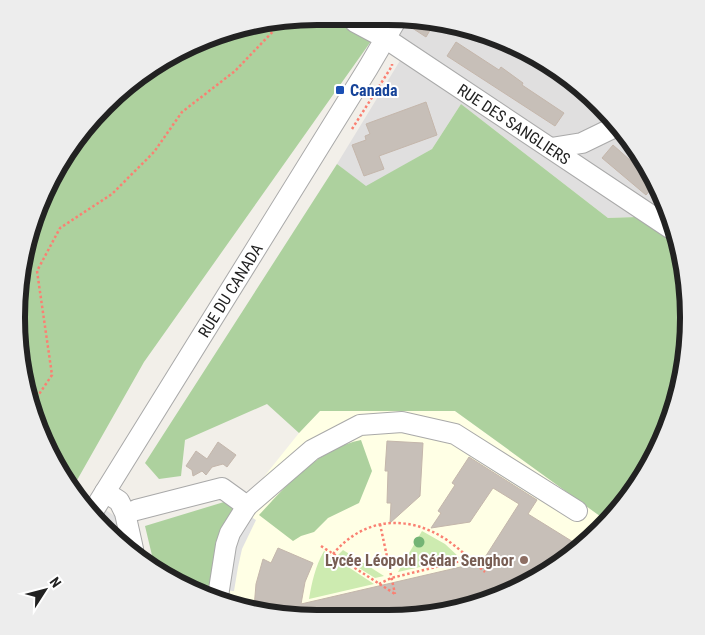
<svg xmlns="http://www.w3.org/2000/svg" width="705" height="635" font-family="'Roboto Condensed',sans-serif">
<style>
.residential{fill:#e0dfdf}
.education{fill:#ffffe5}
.grass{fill:#cdebb0}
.forest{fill:#add19e}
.parking{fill:#e2e2e2}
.building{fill:#c7bfb8;stroke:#c4b6ab}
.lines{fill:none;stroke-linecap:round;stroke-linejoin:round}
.minor-casing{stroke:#a9a9a9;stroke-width:22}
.path{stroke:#fa8072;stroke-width:2.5;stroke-dasharray:2.5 2.5;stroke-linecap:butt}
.minor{stroke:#fff;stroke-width:20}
.tree{fill:#74b475}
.transit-dot{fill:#1a4fb4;stroke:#fff;stroke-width:2}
.education-dot{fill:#8d6e63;stroke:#fff;stroke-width:2}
.labels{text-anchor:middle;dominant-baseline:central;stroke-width:4;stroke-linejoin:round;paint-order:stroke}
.transit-label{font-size:16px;font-weight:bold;fill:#164399;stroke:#fff;text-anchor:start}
.street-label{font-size:16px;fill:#222;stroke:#fff}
.education-label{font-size:16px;font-weight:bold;fill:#785e54;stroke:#fff;text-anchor:end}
.rim{fill:none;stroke:#222;stroke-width:6}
</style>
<rect width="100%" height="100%" fill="#f2efe9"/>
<path class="residential" d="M349,22H447L555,67L638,150L665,216L608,218L461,104L432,149L366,187L337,164L401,59Z"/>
<path class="education" d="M319,411H455L604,519L555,568L447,613L278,616L213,594L251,493L299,433Z"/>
<path class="grass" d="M422,531L445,544L460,558L398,572Z
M343,550L384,576L375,578L338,555Z
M324,551L374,584L309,599C312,582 315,567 324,551Z"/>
<path class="forest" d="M258,22H349L374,37L144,362L72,489L39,433L22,377L16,317L26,240L79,134L134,79L185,47Z
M461,104L608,218L665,216L683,258V376L638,485L604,519L455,411H320L299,433L267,404L185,440L181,476L159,479L145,463L337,164L366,186L432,149Z
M361,440L372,471L359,503L328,518L314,532L301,536L293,541L259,515C288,484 318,449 361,440Z
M224,502L233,503L236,510L213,594L167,579L155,568L145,526Z"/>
<path class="parking" d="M103,508L123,522L127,544L97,517Z
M248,515L256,520L242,549L238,567L234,591L223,590L227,564Z"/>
<path class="building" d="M407,22H435L426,37L406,24Z
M456,42L499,70L501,67L523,83L522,85L564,113L555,126L447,56Z
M426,102L437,135L379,156L384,169L364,176L352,145L366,140L365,136L370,134L366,124Z
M613,145L648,176L653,187L646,195L602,158Z
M387,441L423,443L420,496L390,523L391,503H387L388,471H385Z
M218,442L236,455L227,467L223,464L212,467L206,475L202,471L193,476L192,470L186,466L196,451L207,459Z
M469,457L537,500L528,514L578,545L555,568L447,613L278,616L254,608L256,584L263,559L271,563L278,548L313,563L305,582L301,604L482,562L519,504L493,488L470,522L431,528L441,513L438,511L455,485L452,483Z"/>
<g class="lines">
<g class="minor-casing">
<g id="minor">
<path id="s1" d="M355,22L385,38L670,228"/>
<path d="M551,148L582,143L615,127"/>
<path d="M105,492L119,501L125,513L133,549"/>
<path d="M136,510L222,488L247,506"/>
<path id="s2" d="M92,513L368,68L395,22"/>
<path d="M218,596L226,545L230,533L247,506L312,450L360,425L402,422L455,434L577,511"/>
</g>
</g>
<path class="path" d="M352,129L392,66V64
M31,406L52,375L37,271L60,228L112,194L154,152L182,112L235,71L282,22
M380,524L395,594
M321,546L395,594
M333,554C364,517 408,514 447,540C460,549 473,562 485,572
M379,584L391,578L469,559"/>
<use href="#minor" class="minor"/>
</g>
<circle class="tree" cx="419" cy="542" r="5.5"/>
<rect class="transit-dot" x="335" y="85" width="10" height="10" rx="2.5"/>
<circle class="education-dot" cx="524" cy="560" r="5"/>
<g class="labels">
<g class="transit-label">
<text x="350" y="90">Canada</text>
</g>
<g class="street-label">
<text stroke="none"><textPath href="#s1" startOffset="189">RUE DES SANGLIERS</textPath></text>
<text stroke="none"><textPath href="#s2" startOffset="262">RUE DU CANADA</textPath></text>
</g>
<g class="education-label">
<text x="514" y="560">Lycée Léopold Sédar Senghor</text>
</g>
</g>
<path d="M0 0H705V635H0ZM317 25H388A292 292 0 0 1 680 317V318A292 292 0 0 1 388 610H317A292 292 0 0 1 25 318V317A292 292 0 0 1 317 25Z" fill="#ededed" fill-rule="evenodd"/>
<path class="rim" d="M317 25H388A292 292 0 0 1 680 317V318A292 292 0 0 1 388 610H317A292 292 0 0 1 25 318V317A292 292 0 0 1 317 25Z"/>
<g transform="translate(45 590) rotate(54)" stroke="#ffffff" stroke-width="4" paint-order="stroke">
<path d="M0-4L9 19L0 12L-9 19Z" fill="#222222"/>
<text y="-8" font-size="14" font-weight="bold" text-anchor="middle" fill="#222222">N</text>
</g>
</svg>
